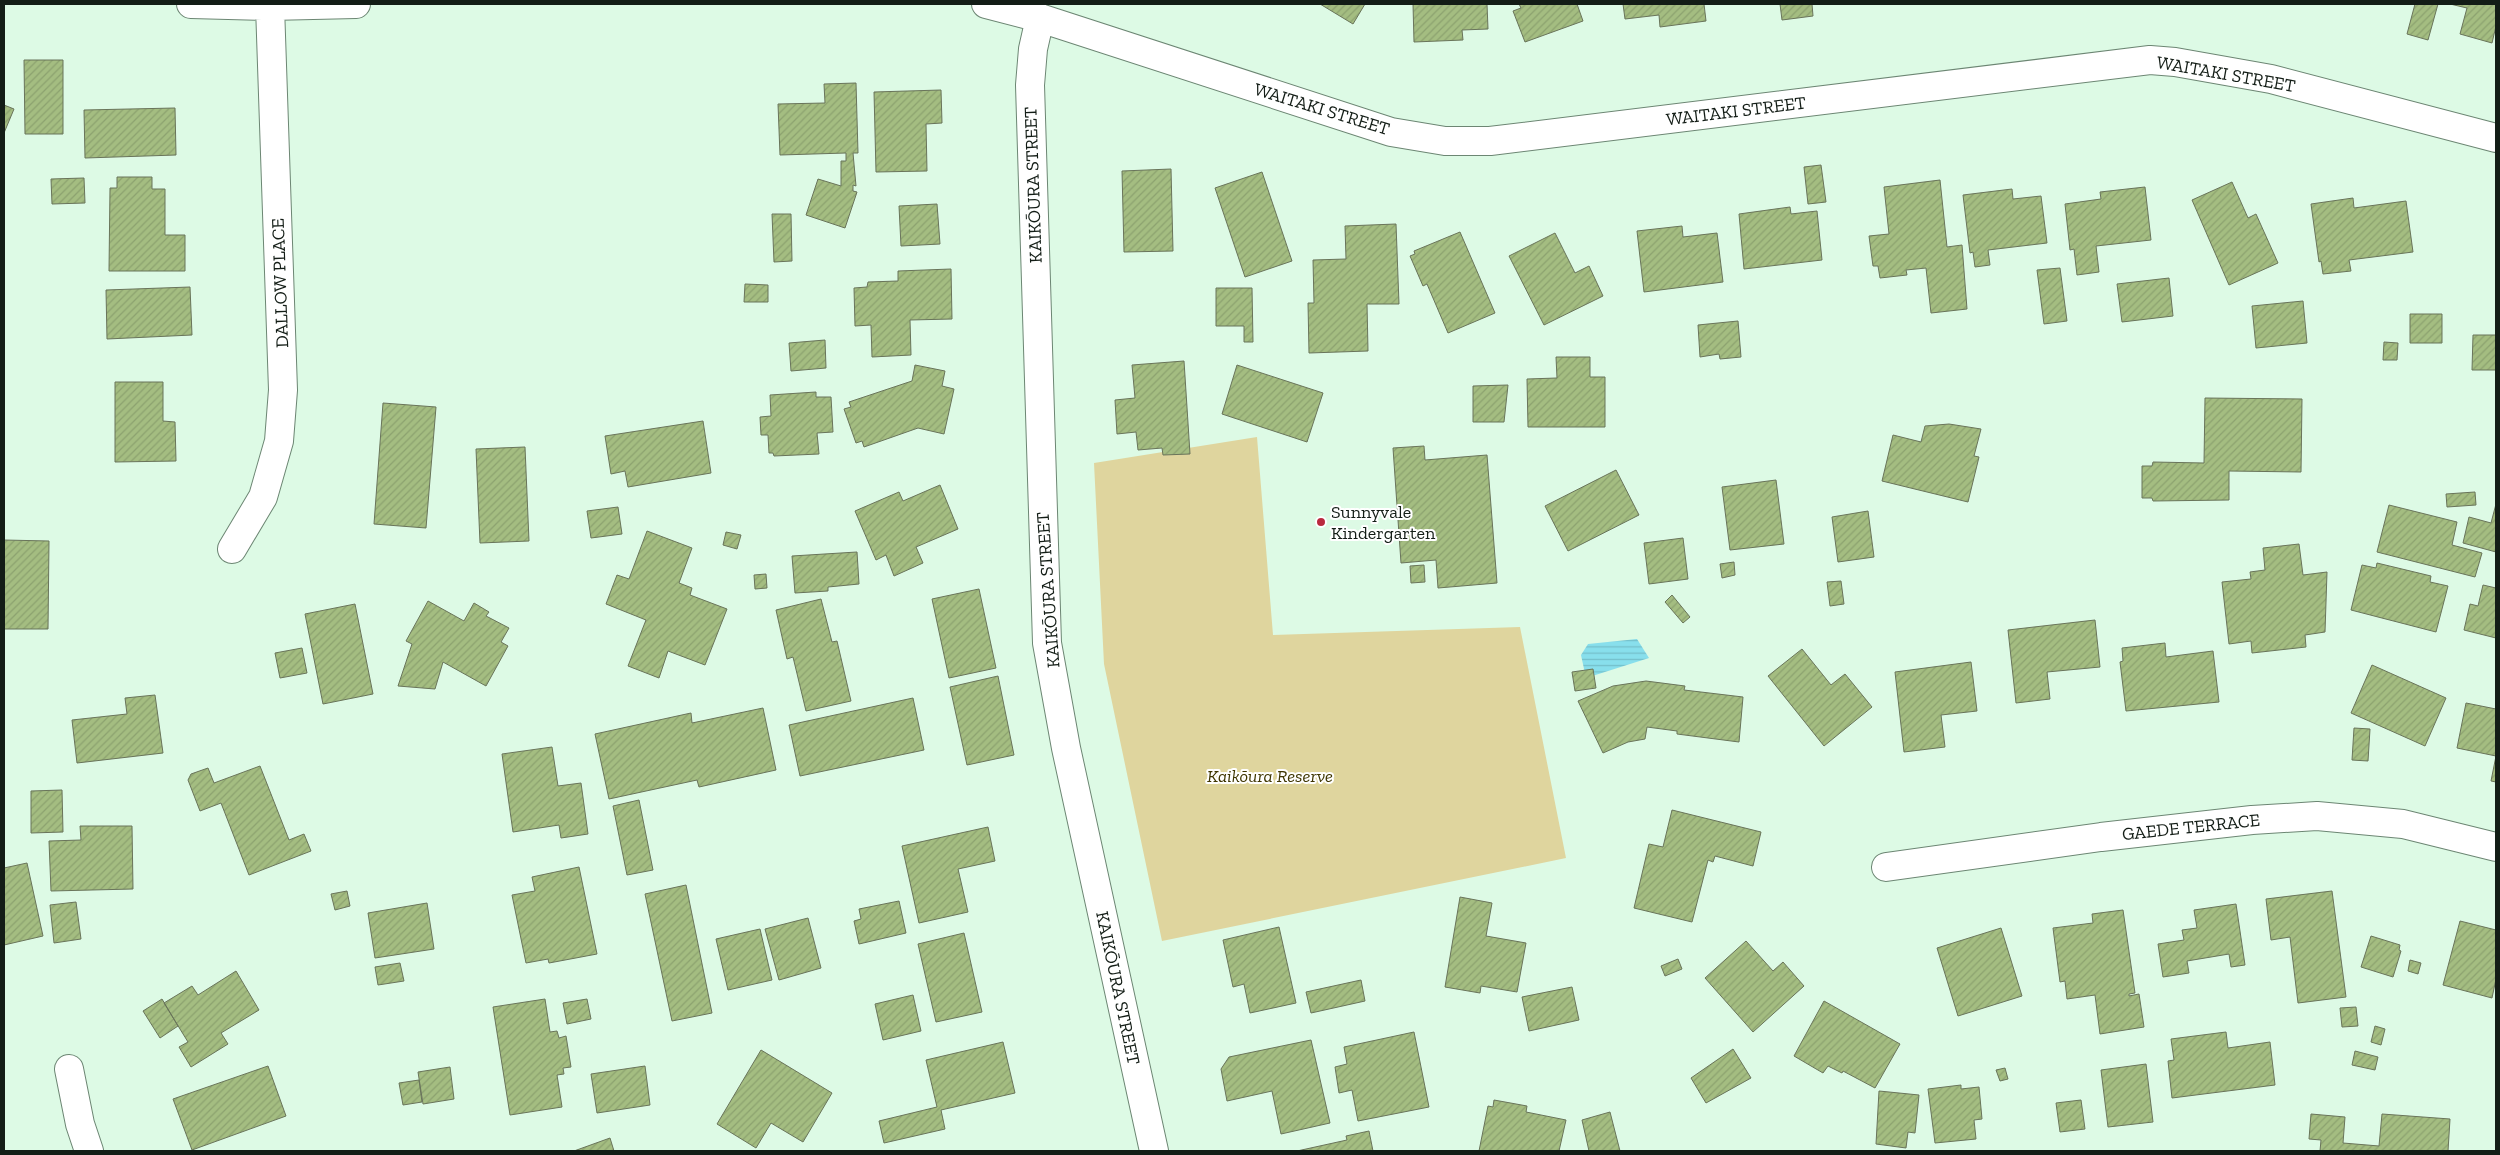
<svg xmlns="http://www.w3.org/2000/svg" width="2500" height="1155" font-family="'Zilla Slab',serif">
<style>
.park{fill:#dfd59e}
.water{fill:url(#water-rules)}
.building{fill:url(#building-hatch);stroke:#69745a}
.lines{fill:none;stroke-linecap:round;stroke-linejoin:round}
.minor-casing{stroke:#6c8673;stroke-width:30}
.minor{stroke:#fff;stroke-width:28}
.poi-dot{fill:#ba293e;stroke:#fff;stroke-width:2}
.labels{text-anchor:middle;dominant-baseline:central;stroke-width:4;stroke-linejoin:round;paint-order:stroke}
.street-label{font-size:18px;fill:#131d16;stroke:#fff}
.poi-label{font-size:18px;fill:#131d16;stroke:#fff;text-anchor:start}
.park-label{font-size:18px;font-style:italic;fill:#3e3500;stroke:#fff}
</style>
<defs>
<pattern id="water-rules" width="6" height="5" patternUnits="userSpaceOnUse" patternTransform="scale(1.25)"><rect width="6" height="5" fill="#88dfec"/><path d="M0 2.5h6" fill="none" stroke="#74bfca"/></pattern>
<pattern id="building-hatch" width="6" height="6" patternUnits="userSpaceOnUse" patternTransform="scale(1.25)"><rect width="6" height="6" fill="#a4bd81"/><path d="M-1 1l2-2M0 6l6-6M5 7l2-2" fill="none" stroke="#8ca26f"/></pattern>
</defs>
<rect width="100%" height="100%" fill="#ddfae5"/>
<path class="park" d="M1257,437L1273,635L1520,627L1566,858L1162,941L1104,664L1094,463Z"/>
<path class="water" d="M1637,639L1649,658L1586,678L1581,655L1588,644Z"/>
<path class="building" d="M1320,4H1365L1353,24Z
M1413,4H1487L1488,29L1462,30L1463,40L1414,42Z
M1519,4H1577L1583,21L1525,42L1513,11L1521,8Z
M1623,4H1704L1706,21L1660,27L1659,15L1625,19Z
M1780,4H1812L1813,16L1782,20Z
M2415,4H2438L2428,40L2407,34Z
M2450,4H2496V26L2492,43L2460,34L2467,8Z
M24,60H63V134H25Z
M856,83L858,153H853L856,186L853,185V191L857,192L845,228L806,215L818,179L841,186V161H846V153L780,155L778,104L825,103L824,84Z
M941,90L942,123L926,124L927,171L876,172L874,92Z
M4,105L14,109L4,133Z
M175,108L176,155L85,158L84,110Z
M1821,165L1826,202L1808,204L1804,167Z
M1171,169L1173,251L1124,252L1122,171Z
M1262,172L1292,261L1245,277L1215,188Z
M117,177H152V189H165V235H185V271H109L110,188H117Z
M84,178L85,203L52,204L51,179Z
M1940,180L1947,247L1962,245L1967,309L1931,313L1926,268L1906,270L1907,275L1880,278L1878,266H1873L1869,236L1889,234L1884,187Z
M2232,182L2248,218L2256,214L2278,263L2229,285L2192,200Z
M2145,187L2151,240L2096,246L2099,272L2077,275L2074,249L2070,250L2065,204L2101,199L2100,192Z
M2012,189L2013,199L2041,196L2047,243L1988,250L1990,265L1975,267L1973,252L1970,253L1963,195Z
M2353,198L2354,208L2406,201L2413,252L2349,260L2351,271L2323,274L2321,261L2319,262L2311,204Z
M937,204L940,244L901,246L899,206Z
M1790,207L1791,214L1817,211L1822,260L1744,269L1739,214Z
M772,214H791L792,261L774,262Z
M1396,224L1399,304H1367L1368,351L1309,353L1308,303H1314L1313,260L1346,259L1345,226Z
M1682,226L1683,237L1717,233L1723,282L1644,292L1637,231Z
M1460,232L1495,313L1448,333L1427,284L1423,286L1410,256L1415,254L1414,251Z
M1555,233L1575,273L1589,266L1603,296L1544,325L1509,256Z
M2060,268L2067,321L2044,324L2037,270Z
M951,269L952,319L910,320L911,355L872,357L871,325L855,326L854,288L867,287L868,282L898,281V271Z
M2169,278L2173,316L2122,322L2117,284Z
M745,284L768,285V302H744Z
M190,287L192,335L107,339L106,290Z
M1216,288H1252L1253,342H1244V326H1216Z
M2303,301L2307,343L2256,348L2252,306Z
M2410,314H2442V343H2410Z
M1738,321L1741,357L1720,359L1719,354L1700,357L1698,325Z
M2473,335H2496V370H2472Z
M825,340L826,368L791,371L789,343Z
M2384,342L2398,343L2397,360H2383Z
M1556,357H1590V377H1605V427H1528L1527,379L1557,378Z
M1184,361L1190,454L1163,455L1162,448L1138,450L1136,432L1117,434L1115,400L1135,398L1132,365Z
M915,365L945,371L942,386L954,389L944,434L918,428L864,447L862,441L856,443L844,409L851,407L849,402L912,381Z
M1237,365L1323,393L1307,442L1222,414Z
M115,382H163V421L175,422L176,461L115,462Z
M1508,385L1504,422H1473V386Z
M816,392V397H831L833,432L817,433L819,454L774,456L773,453H769L768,435H761L760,417L771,416L770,395Z
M2205,398L2302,399L2301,472L2229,471V500L2153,501L2152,498H2142V466H2152L2153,462L2204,463Z
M383,403L436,407L426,528L374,524Z
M703,421L711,473L628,487L625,471L611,474L605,436Z
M1949,424L1981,429L1974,456L1979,457L1968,502L1882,481L1893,435L1921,442L1925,426Z
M1424,446L1425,460L1487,455L1497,583L1438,588L1436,560L1401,563L1393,448Z
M525,447L529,541L480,543L476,449Z
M1616,470L1639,515L1568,551L1545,506Z
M1776,480L1784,544L1730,550L1722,487Z
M940,485L958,529L916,547L923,563L894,576L886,555L876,560L855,511L899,492L903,501Z
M2475,492L2476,505L2447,507L2446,494Z
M2496,504V552L2463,543L2469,517L2491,523Z
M2389,505L2457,522L2452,545L2482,553L2475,577L2377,552Z
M618,507L622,534L591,538L587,511Z
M1868,511L1874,557L1838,562L1832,517Z
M647,531L692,548L679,583L692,588L690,595L727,609L705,665L668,651L659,678L628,666L646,620L606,604L617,575L629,579Z
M726,532L741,535L737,549L723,545Z
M1683,538L1688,579L1649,584L1644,543Z
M4,540L49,541L48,629H4Z
M2299,544L2303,575L2327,572L2325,632L2305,635L2306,647L2252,653L2251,641L2229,644L2222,582L2251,579L2250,572L2265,570L2263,548Z
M857,552L859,584L828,587V591L795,593L792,556Z
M1734,562L1735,575L1722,578L1720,564Z
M2377,563L2431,576L2430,582L2448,586L2436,632L2351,610L2362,565L2376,568Z
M1424,565L1425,582L1411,583L1410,566Z
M766,574L767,588L755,589L754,575Z
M1841,581L1844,604L1830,606L1827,582Z
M2483,585L2496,588V638L2464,630L2470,604L2478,606Z
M979,589L996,668L949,678L932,599Z
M1672,595L1690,617L1683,623L1665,602Z
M821,599L832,642L837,641L851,701L806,711L793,657L787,659L776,610Z
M428,601L464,621L474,603L489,612L486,616L509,628L501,642L508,646L486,686L443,662L435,689L398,686L412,644L406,641Z
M355,604L373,694L323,704L305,614Z
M2095,620L2100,667L2047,672L2050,699L2016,703L2008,630Z
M2165,643L2166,657L2213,651L2219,702L2126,711L2120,662L2123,661L2122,648Z
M302,648L307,673L280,678L275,653Z
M1802,649L1831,685L1845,674L1872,707L1824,746L1768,676Z
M1971,662L1977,711L1941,715L1945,747L1904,752L1895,672Z
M2372,665L2446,698L2425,746L2351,713Z
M1593,669L1596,688L1575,691L1572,672Z
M998,676L1014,755L967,765L950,687Z
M1646,681L1685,686L1684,690L1743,697L1739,742L1677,734V731L1647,727L1645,739L1628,742L1603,753L1578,701L1613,686Z
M155,695L163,753L77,763L72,720L127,714L125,698Z
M913,698L924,750L800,776L789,725Z
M2466,703L2496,709V782L2491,781L2496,756L2457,748Z
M763,708L776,770L699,787L697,780L609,799L595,734L691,713L692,723Z
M2354,728L2370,729L2368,761L2352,760Z
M552,747L558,786L581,783L588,834L561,838L559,825L513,832L502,754Z
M260,766L289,840L304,834L311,851L249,875L221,803L200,811L188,780L191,774L208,768L214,783Z
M62,790L63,832L31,833V791Z
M639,800L653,870L627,875L613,806Z
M1672,810L1761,832L1753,866L1715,856L1713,862L1708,860L1692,922L1634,908L1649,844L1663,847Z
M80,826H132L133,889L51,891L49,841L81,840Z
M988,827L995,861L958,869L968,912L919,923L902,846Z
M27,863L43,936L4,945V868Z
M579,867L597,954L549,963L548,959L526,963L512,895L535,891L532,877Z
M686,885L712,1013L672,1021L645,894Z
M347,891L350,906L335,910L331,894Z
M2332,891L2346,997L2298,1003L2290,937L2271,940L2266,899Z
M1460,897L1492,903L1486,936L1526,943L1517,992L1481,986L1480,993L1445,987Z
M899,901L906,933L859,944L854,921L861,919L859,909Z
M76,902L81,939L54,943L50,905Z
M427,903L434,949L375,958L368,913Z
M2236,904L2245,965L2231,967L2229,954L2187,961L2189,973L2163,977L2158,944L2184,940L2182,930L2197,928L2194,910Z
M2123,910L2135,993L2129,994V996L2139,994L2144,1027L2100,1034L2095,995L2067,999L2065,981L2060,982L2053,928L2093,923L2092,914Z
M808,918L821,968L779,980L765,929Z
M2460,921L2496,930V979L2492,998L2443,985Z
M1279,927L1296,1003L1250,1013L1244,984L1233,987L1223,940Z
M2001,928L2022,996L1958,1016L1937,948Z
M760,929L772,980L728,990L716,939Z
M964,933L982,1012L936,1022L918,944Z
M2371,936L2400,945L2399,950L2401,951L2393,977L2361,967Z
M1746,941L1773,971L1783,962L1804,986L1753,1032L1705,978Z
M1678,959L1682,969L1665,976L1661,966Z
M2410,960L2421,963L2418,974L2408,971Z
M400,963L404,981L378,985L375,967Z
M236,971L259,1010L221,1033L228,1044L191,1067L179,1047L188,1042L164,1003L192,986L198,995Z
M1361,980L1365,1001L1311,1013L1306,992Z
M1572,987L1579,1020L1529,1031L1522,997Z
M913,995L921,1031L883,1040L875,1004Z
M162,999L178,1026L160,1038L143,1011Z
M545,999L550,1032L557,1031L559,1038L566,1036L571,1067L563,1068L564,1074L557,1075L562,1107L510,1115L493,1007Z
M587,999L591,1019L567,1024L563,1003Z
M1824,1001L1900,1044L1875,1088L1843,1071L1842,1073L1828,1066L1823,1073L1794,1056Z
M2356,1007L2358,1026L2342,1027L2340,1008Z
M2375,1026L2385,1029L2381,1045L2371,1042Z
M1414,1032L1429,1107L1358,1121L1352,1090L1339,1093L1335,1067L1347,1064L1344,1047Z
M2226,1032L2228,1048L2270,1042L2275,1085L2172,1098L2168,1061L2174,1060L2171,1039Z
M1311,1040L1330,1123L1281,1134L1272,1091L1227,1101L1221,1069L1229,1057Z
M1003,1042L1015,1093L941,1110L945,1129L884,1143L879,1121L937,1107L926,1060Z
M1733,1049L1751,1078L1706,1103L1691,1078Z
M761,1050L832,1093L803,1142L771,1123L756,1148L717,1124Z
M2355,1051L2378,1057L2375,1070L2352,1065Z
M2146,1064L2153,1122L2108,1127L2101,1070Z
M268,1066L286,1116L192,1150L173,1099Z
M645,1066L650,1105L597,1113L591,1074Z
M450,1067L454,1099L423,1104L418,1072Z
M2005,1068L2008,1079L2000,1081L1996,1070Z
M419,1080L422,1102L403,1105L399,1083Z
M1961,1085V1089L1979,1087L1982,1119L1974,1120L1976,1139L1935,1143L1928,1089Z
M1879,1091L1919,1095L1915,1133L1908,1132L1906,1148L1876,1144Z
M1494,1100L1527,1106L1526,1112L1566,1120L1559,1151H1479L1488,1106L1493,1107Z
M2081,1100L2085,1129L2060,1132L2056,1103Z
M1610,1112L1620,1151H1589L1582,1120Z
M2311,1114L2345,1117L2343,1143L2379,1146L2382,1114L2450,1119L2448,1151H2320L2321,1140L2309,1139Z
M1369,1131L1373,1151H1297L1347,1140L1346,1136Z
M610,1138L614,1151H574Z"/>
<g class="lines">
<g class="minor-casing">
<path id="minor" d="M191,4L270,6L356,4
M986,4L1040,18L1391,132L1445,141H1490L2150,60L2175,62L2271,79L2496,138
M1040,18L1033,49L1030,85L1047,643L1066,748L1154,1151
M232,549L263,497L279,441L283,390L270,6
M1886,867L2101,837L2252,820L2317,816L2403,824L2496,847
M69,1069L80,1124L89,1151"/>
</g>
<use href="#minor" class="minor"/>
</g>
<circle class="poi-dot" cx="1321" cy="522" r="5"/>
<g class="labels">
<g class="street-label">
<text transform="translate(2226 74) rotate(10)">WAITAKI STREET</text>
<text transform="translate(1322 109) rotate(17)">WAITAKI STREET</text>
<text transform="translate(1736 111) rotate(-7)">WAITAKI STREET</text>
<text transform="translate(1033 185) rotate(-92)">KAIKŌURA STREET</text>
<text transform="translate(280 283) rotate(-92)">DALLOW PLACE</text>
<text transform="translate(1048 590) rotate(-94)">KAIKŌURA STREET</text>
<text transform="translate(2191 827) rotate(-6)">GAEDE TERRACE</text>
<text transform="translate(1118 988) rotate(78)">KAIKŌURA STREET</text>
</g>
<g class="poi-label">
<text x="1331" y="512">Sunnyvale<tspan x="1331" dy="21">Kindergarten</tspan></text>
</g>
<g class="park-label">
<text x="1270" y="776">Kaikōura Reserve</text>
</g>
</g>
<rect width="2500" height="1155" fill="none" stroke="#131d16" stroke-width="10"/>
</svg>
